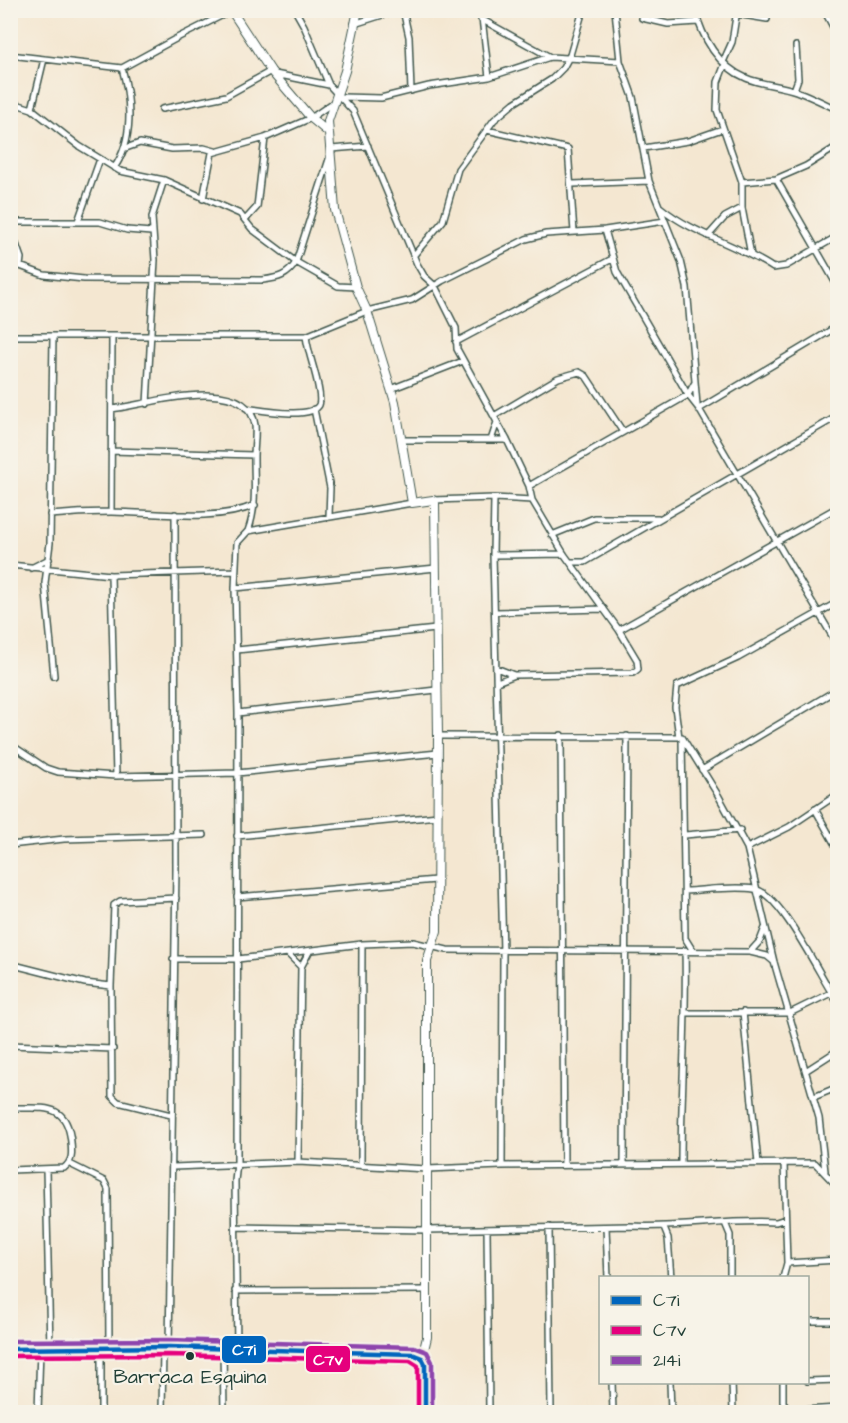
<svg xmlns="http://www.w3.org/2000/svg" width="848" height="1423" font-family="'Architects Daughter',sans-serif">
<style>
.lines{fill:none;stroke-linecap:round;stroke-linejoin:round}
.street-casing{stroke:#3f564c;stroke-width:8}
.secondary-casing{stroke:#3f564c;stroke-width:10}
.street{stroke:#fff;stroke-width:5}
.secondary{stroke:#fff;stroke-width:8}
.bus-1-casing{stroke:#f7f3e8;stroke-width:9}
.bus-2-casing{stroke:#f7f3e8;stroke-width:9}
.bus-3-casing{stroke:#f7f3e8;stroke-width:9}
.bus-1{stroke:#0065bd;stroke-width:4.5}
.bus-2{stroke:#e5007d;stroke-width:4.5}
.bus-3{stroke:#8e44ad;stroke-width:4.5}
.bus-dot{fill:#1f3d34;stroke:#f7f3e8;stroke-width:2}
.labels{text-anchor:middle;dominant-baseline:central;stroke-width:4.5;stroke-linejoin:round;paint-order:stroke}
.bus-label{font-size:20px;fill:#1f3d34;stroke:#f7f3e8}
.line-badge{stroke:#f7f3e8;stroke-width:2}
.badge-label{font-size:16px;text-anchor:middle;font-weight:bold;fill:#fff}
</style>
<rect width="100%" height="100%" fill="#f7f3e8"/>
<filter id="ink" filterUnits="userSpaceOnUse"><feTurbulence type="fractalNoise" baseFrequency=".0167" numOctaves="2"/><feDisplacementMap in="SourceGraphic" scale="12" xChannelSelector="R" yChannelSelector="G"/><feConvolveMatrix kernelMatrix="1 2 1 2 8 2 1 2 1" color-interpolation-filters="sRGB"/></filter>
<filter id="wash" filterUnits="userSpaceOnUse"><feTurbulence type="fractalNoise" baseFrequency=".008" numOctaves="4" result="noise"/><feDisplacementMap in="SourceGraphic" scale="24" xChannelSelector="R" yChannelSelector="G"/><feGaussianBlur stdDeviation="1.35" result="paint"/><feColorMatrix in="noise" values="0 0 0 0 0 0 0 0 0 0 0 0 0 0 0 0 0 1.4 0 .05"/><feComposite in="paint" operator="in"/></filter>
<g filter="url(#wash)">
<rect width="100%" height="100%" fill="#f4e7d1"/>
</g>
<g filter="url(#ink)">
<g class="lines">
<g class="street-casing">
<path id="street" d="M295,10L304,26L329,85L353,111L417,264L424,276L435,286L456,328L457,349L507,440L529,486L532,500L564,554L619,630L637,660L638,669L633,673L515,675L497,682
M403,10L409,37L411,91
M481,10L489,77
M615,10L620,61L633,97L649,181L681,261L687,287L697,405
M695,10C702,38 719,67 746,78C762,85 780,85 796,91C810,96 824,103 838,110
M824,10L838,36
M737,14L767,19
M642,18L668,24L698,22
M481,19L550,57
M354,24L398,10
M10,55L122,68L179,37L233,10
M723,62L732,42L737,10
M725,64L718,82L717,110L742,182V208L751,255
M275,74L329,85
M794,90L798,79L796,46
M342,97L381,98L429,86L489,77L550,57L620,61
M10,102L32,109L79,146L120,171L164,180L240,214L252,229L296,262L338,286L356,287
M32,109L44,59
M162,109L226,96L271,71
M487,130L568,149L574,232
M126,148L140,143L172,149L204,148L215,151
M644,148L688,141L722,129
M331,149L368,146
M114,168C134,140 131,100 122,68
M776,179L838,287
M742,182L776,179L806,166L838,146
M573,184L649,181
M203,199L212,153L265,138L311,118L334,102
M660,207C694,235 737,244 773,268L786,266L838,236
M246,219L257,207L265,138
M78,221L100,159
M10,222H100L127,230L151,232
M10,227L21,258L20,266
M605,230L617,272L688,395L699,409L838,646
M708,236L725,217L742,208
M414,255L443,221L458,169L494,120L514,103L552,79L563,68L570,55L583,10
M10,268L20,266L44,275L84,279L263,280C278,278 288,276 296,262L330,156
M10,336H306L367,311L412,300L442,281L526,239L546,234L605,230L665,221
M53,336L50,543L45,583L54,676
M456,342L612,259
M391,389L463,361
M147,404L155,260L152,217L164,180
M246,408C260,410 311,420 319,405C321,400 319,391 318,386C315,369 308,353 306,336
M112,409C143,406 247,371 255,425C256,435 254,447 254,457C254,483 257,507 248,531
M314,409L330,488L329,516
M699,409L838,326
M494,416L558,378L579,372L586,376L623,432
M403,440H507
M491,440L497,422
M111,451L254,455
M529,486L688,395L694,384
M494,498L493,555L503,952L502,1166
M433,500L494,498L532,500
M111,512L112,336
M50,515C70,513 90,512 111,512C155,512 214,523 255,505
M552,535L594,518H658
M493,555L564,554
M570,562H585L838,416
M10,565L111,575L235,571
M31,568L49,559
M111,575L116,776
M235,588L436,568
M496,612L604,609
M619,630L838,507
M237,650L436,629
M496,668L514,675
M238,713L436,690
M561,735L564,1165
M438,736L682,737L718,795L747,848L774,962L819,1118L825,1171
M679,737L675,707L677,686L738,658L838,602
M682,739L685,938L693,951
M10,744L46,768L58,772L116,776L237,773L438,753
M702,770L838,689
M815,809L838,850
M685,835L740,830
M237,836L438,816
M10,845L64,839L204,835
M747,848L789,827L838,794
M685,891C707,890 732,886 754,889C781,892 821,979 838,1003
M237,897L436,880
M750,952L760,941L765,928
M288,954L301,967
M173,959H238L362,944L413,942L447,950L750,952L767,956L773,961
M10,964L85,983L111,986
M743,1012L758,1163
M686,1013H790L831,993
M10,1045L113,1049
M807,1070L838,1050
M814,1097L838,1087
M10,1108C43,1109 67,1101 71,1142C72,1153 73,1161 64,1168L10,1170
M171,1115L118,1102L112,1096L111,986L114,905L120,901L176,898
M298,1162L301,967L309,952
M70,1164L104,1181L108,1189L109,1347
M681,1164C681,1092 687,1022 685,950
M624,1165L627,736
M361,1166L362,944
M173,1167L298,1162L427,1169L502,1166L815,1163L838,1187
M46,1169L50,1348
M725,1223L730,1235V1278
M235,1227L427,1230L630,1226C679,1229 727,1219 776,1222L785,1219
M549,1227L551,1412
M606,1227L608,1278
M664,1228L668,1238L671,1278
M487,1229L489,1412
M787,1263L838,1260
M783,1278L787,1263L784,1163
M235,1291L426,1290
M808,1321H838
M169,1347L176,869L175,514
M101,1348V1412
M223,1350L224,1412
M237,1350L235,1181L237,1163L238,713L235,588L237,543L248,531L412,503
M808,1381L838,1380
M612,1382L613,1412
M670,1382L671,1412
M732,1382L733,1412
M783,1382V1402L790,1411
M38,1412L40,1349
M162,1412L163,1348
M771,1412L838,1408"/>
</g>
<g class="secondary-casing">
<path id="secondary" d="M231,10L271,71L311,118L329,133
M358,10L345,71L328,121L335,210L356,287L367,311L395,402L412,503L433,500L435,503L438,736L437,931L427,961V1337L422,1358L425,1364V1412
M10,1349L169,1347L406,1353L422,1358"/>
</g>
<use href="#street" class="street"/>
<use href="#secondary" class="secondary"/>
<g class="bus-1-casing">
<path id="bus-1" d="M10,1349L169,1347L412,1354L422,1358L425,1364V1412"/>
</g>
<g class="bus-2-casing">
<path id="bus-2" d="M10,1356L169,1355L410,1361L418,1366V1412"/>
</g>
<g class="bus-3-casing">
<path id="bus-3" d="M10,1341L169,1340L414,1347L427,1352L432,1362V1412"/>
</g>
<use href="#bus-1" class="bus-1"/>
<use href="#bus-2" class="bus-2"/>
<use href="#bus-3" class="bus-3"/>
</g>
</g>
<circle class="bus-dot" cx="190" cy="1356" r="5"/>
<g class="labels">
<g class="bus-label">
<text x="190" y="1377">Barraca Esquina</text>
</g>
</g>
<g class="line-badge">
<rect x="221" y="1335" width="46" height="29" rx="6" fill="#0065bd"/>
<rect x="305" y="1345" width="46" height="28" rx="6" fill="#e5007d"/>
</g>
<g class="badge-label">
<text x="244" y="1355">C7i</text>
<text x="328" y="1365">C7v</text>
</g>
<rect width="848" height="1423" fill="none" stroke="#f7f3e8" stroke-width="36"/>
<rect x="599" y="1276" width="210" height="108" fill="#f7f3e8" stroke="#a1aaa0" stroke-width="1.5"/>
<rect x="611" y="1296" width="30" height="9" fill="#0065bd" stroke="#a1aaa0" stroke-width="1.5"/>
<text x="653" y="1306" font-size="18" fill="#1f3d34">C7i</text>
<rect x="611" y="1326" width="30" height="9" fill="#e5007d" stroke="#a1aaa0" stroke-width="1.5"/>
<text x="653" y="1336" font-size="18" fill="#1f3d34">C7v</text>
<rect x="611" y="1356" width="30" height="9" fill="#8e44ad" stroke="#a1aaa0" stroke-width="1.5"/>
<text x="653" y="1366" font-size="18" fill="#1f3d34">214i</text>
</svg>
